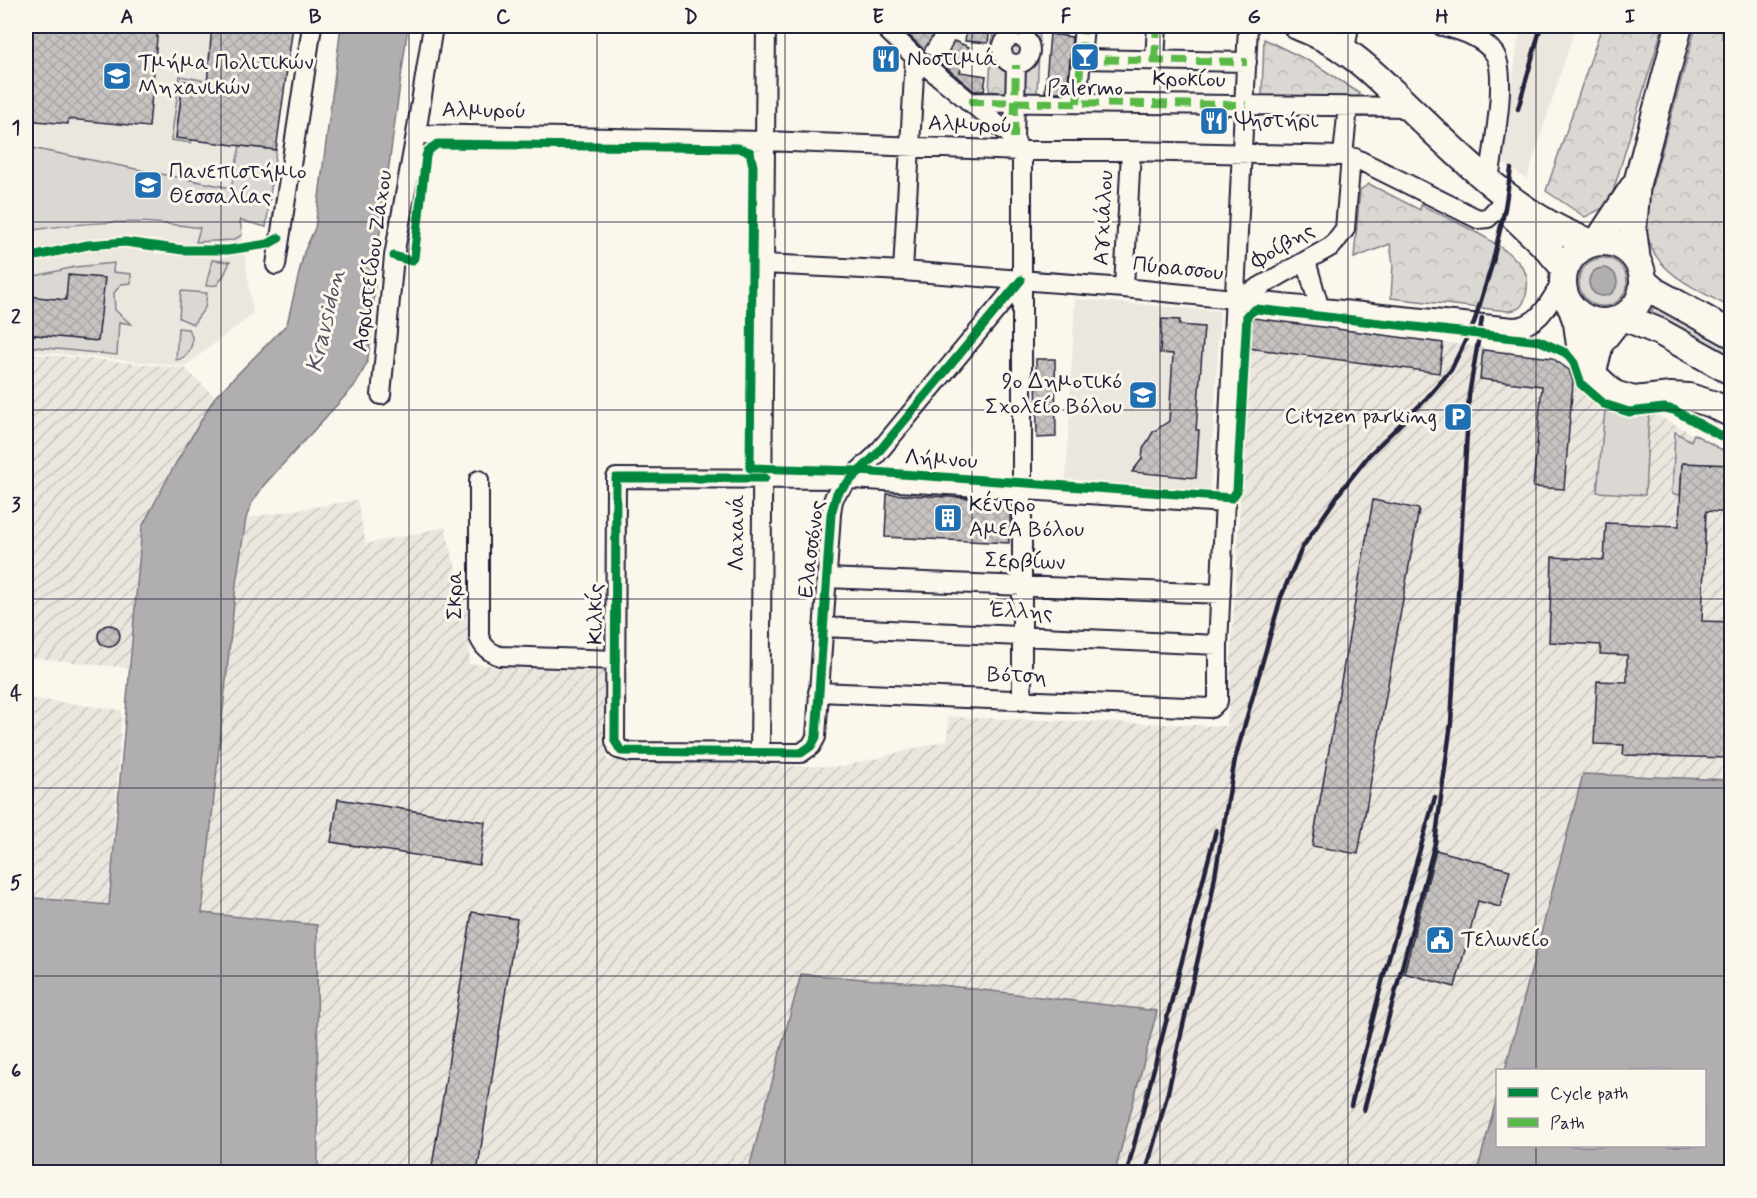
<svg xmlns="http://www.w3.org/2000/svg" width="1757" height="1198" font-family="Mynerve,sans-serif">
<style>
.built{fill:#ebe7df}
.industrial{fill:url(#industrial-furrows)}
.grass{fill:#dbd8d3;stroke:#7e7d87;stroke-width:1.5}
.park{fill:url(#park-crowns);stroke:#7e7d87;stroke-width:1.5}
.water{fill:#b1aeb0;stroke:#787681;stroke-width:1.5}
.building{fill:url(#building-cross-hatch);stroke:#22223b;stroke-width:1.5}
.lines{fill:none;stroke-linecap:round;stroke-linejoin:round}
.street-casing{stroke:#22223b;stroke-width:22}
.secondary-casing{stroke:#22223b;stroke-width:30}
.street{stroke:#fbf7ec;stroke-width:18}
.secondary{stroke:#fbf7ec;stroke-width:26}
.rail{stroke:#22223b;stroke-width:4.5}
.quiet{stroke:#58b947;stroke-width:8;stroke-dasharray:15 8;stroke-linecap:butt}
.cycleway-casing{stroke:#fbf7ec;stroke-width:13}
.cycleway{stroke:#00873e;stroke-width:9}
.grid{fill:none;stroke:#22223b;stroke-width:1.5;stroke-opacity:0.55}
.labels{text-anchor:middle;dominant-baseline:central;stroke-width:6;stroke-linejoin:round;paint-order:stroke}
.poi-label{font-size:22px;fill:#22223b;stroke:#fbf7ec;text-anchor:start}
.street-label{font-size:22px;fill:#22223b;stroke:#fbf7ec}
.water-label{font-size:24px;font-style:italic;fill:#545364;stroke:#fbf7ec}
.neatline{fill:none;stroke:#22223b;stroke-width:2}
.grid-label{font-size:20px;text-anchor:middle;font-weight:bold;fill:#22223b}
</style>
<defs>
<pattern id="industrial-furrows" width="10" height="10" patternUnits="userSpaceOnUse" patternTransform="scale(1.5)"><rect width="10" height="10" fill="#ebe7df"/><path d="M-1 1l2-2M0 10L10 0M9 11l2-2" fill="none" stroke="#c9c6c0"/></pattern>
<pattern id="park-crowns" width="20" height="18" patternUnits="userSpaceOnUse" patternTransform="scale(1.5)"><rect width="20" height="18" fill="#dbd8d3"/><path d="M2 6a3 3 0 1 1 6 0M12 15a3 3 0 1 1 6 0" fill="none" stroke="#bcb9b6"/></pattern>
<pattern id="building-cross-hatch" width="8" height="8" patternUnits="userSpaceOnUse" patternTransform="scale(1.5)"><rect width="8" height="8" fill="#c6c2c0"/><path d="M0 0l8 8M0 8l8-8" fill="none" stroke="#aaa6a6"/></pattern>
</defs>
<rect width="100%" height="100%" fill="#fbf7ec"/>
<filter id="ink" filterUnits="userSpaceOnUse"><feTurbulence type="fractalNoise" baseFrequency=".0167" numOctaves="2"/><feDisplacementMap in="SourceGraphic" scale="12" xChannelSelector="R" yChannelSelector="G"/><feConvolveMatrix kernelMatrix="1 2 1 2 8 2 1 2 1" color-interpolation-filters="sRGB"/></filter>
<g filter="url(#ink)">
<path class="built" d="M26,26H293L266,227L240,221L253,314L185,366L26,351Z
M1483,26H1576L1527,179L1500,161L1519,35Z
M1075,299L1220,311L1210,491L1066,479Z"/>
<path class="industrial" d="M1251,317L1547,356L1569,369L1573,382L1605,410L1626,417L1640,416L1649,413L1657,415L1731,455V780L1583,774L1505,1070H1498L1497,1097L1477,1172H1115L1157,1012L941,985L802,974L748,1172H318L317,925L202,914L236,584L246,518L357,500L366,544L445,527L470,623L469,664L605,670L607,760L842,767L948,740V717L1227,726Z
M26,353L185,368L215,397L173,468L142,527L129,668L26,657Z
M26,698L122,710L109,905L26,897Z"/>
<path class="grass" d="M180,76L207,81V84L183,81L176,137L192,140L191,143L171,140Z
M240,146L276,150L266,227L240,220L242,235L233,240L196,242L200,228C141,218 84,222 26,231V147L231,188Z
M1579 282a24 24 0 1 1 48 0a24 24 0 1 1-48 0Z
M212,260L230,262L224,275L217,285L206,286Z
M114,263L113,272L131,274V283L121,284L114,293L115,310L131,324L119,322L117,355L26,346V334L98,341L104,279L69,275L66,300L26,296V278L75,267Z
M181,291L207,293L205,308L193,324L179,318Z
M1655,305L1731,348V361L1649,315Z
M178,328L188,329C197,340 190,358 176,360Z
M1605,410C1621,416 1633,419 1649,413L1645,495L1597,492Z
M1675,432L1691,441L1694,434L1731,455V465L1682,463L1680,495L1672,494Z"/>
<path class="park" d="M993,26H1040L1037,94L989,91Z
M1602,26H1663L1609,205L1585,217L1546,191Z
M1696,26H1724L1722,38L1731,40V308C1682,281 1633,264 1649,197Z
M1264,39L1315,64L1359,93V99L1262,95Z
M1369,184L1420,210L1421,205C1449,219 1506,243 1523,268C1528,276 1528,286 1526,295C1523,306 1520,310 1508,311L1391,298L1393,264L1390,244L1354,258L1360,190Z"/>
<path class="water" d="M341,26H408L380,231L370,345L367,363L356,384L264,485L252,503L246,518L236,584L202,913L317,925L318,1172H26V897L109,905L142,527L173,468L215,397L287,324L304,252L315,228Z
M1589 282a14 14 0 1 1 28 0a14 14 0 1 1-28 0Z
M1583,774L1731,780V1172H1477L1497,1097L1498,1146H1704V1070H1505Z
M801,974L941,985L1157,1011L1115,1172H748Z"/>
<path class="building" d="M26,26L86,30V26H158L149,127L68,119V124L26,120Z
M212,26H293L276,150L176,138L183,81L207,84Z
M899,26H939L924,50Z
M967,26H990L988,43L965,41Z
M1050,34L1072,37L1067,92H1045Z
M954,41L969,47L960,72L986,76L984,91H974L942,64Z
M68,275L105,278L98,341L26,334V296L66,300Z
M1253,318L1443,343L1439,373L1249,348Z
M1162,319L1180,320L1179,325L1204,327L1196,430H1199L1196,478L1132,472L1142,459L1143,449L1153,432L1169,421L1173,354L1160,353Z
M1483,350L1552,358L1569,370L1573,382L1564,489L1533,487L1542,386L1480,379Z
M1036,359H1055L1056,437L1037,438Z
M1682,463L1731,465V513L1706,511L1702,621L1731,622L1729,758L1623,755L1624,745L1594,744L1597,681L1627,682V655L1600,654L1601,645L1549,642L1552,557L1604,560L1606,523L1679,526Z
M887,494L1011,500L1009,543L885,537Z
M1373,500L1419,509L1358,854L1312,846Z
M98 636a11 11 0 1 1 22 0a11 11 0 1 1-22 0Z
M338,799L485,822L479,865L331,842Z
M1436,850L1510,870L1500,907L1478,901L1455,987L1404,973Z
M472,912L517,919L477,1173H431Z"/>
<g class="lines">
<g class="street-casing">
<path id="street" d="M883,26L915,57L1014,138L1022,157V701
M1442,26C1460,30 1482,37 1494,53C1509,73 1492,154 1489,181
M1002 50a14 14 0 1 1 28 0a14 14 0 1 1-28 0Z
M1345,50L1349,26
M1081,59L1247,62
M1155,60L1157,26
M969,102L1409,107
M1077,103L1084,26
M416,134L765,141L1021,151H1131L1343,156L1355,158L1478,219L1488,218L1501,204
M1014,138L1016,65
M1343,156L1348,106
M1306,261L1319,306
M764,264L903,271L1124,288L1513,327C1540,327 1550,301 1563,280
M276,265L312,26
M903,271L915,57
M1021,280L876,455C866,465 843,484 836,494C832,500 832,507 831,514L816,737L811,746L801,753L630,752L618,749L615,741L616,478L852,479L1226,503
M1124,288L1131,151
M1238,299L1332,246L1345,229L1351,157
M381,395L394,256L416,134L433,26
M479,480V637C484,648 489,652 500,656L616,660
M826,578L1221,594
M823,627L1218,645
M818,692L1211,708L1218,701V645L1248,26
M760,753L766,26"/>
</g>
<g class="secondary-casing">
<path id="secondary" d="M1297,26C1315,33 1333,42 1349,54C1368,67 1384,84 1400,99C1456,152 1519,220 1593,243
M1506,209L1548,249L1565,269
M1598,241L1634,186
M1563 282a40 40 0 1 1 80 0a40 40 0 1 1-80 0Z
M1637,261L1633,230L1637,183L1679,26
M1643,281L1656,292L1732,334
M1571,306L1577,323L1581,353L1586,368L1614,394L1634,400L1671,396L1689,397L1712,404L1732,414
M1624,317L1660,332L1732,372
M1592,375L1600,343L1619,319"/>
</g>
<use href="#street" class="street"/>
<use href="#secondary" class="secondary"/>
<path class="rail" d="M1518,109L1541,26
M1492,265L1505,208L1511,169
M1351,1106L1383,978L1435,797
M1364,1110L1435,843L1451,723L1469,395L1482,318
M1127,1172L1216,830
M1146,1172L1168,1092L1210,905L1235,759L1281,597L1302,548L1340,492L1369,455L1426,399L1451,370L1474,323L1494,258"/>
<path class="quiet" d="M1017,36L1018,26
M1081,59L1247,62
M1155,60L1157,26
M969,102L1246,105
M1077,103L1084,26
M1014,138L1016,65"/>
<g class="cycleway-casing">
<path id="cycleway" d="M394,256L411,261L414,258L426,156L428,151L437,144L738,148L750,152L753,166L750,468L860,471L1232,498L1237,491L1247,315L1256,309L1540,341L1566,353L1574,363L1581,384L1604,404L1629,412L1664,408L1674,410L1732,442
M26,258L88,245L125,242L183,250H228L268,244L279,238
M765,478H616L615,741L621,751L801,753L811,746L816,737L831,514L837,493L876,455L1021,280"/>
</g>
<use href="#cycleway" class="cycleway"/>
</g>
</g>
<path class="grid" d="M221,26V1172M409,26V1172M597,26V1172M785,26V1172M972,26V1172M1160,26V1172M1348,26V1172M1536,26V1070M26,222H1732M26,410H1732M26,599H1732M26,788H1732M26,976H1732M1536,1146V1172"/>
<defs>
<g id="bar-square" transform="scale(1.5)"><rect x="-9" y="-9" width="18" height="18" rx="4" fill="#1f6fb2" stroke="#fbf7ec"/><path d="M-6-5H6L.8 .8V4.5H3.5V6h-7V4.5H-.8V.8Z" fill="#fff"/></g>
<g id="restaurant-square" transform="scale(1.5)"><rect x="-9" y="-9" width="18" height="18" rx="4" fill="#1f6fb2" stroke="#fbf7ec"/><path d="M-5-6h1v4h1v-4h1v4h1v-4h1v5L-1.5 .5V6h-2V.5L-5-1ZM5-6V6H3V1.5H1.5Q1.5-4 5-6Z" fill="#fff"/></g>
<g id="university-square" transform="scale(1.5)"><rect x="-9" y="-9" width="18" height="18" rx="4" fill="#1f6fb2" stroke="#fbf7ec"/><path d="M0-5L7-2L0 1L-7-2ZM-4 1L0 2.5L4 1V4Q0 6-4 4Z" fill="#fff"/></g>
<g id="school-square" transform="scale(1.5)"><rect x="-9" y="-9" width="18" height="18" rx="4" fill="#1f6fb2" stroke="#fbf7ec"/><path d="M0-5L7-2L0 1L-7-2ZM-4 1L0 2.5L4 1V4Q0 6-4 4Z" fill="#fff"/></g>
<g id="parking-square" transform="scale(1.5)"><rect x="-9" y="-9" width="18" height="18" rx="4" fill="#1f6fb2" stroke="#fbf7ec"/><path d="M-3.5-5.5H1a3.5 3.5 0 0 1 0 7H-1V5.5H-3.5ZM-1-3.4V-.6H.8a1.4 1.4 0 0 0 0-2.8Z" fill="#fff"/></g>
<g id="building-square" transform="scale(1.5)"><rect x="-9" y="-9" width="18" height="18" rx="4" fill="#1f6fb2" stroke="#fbf7ec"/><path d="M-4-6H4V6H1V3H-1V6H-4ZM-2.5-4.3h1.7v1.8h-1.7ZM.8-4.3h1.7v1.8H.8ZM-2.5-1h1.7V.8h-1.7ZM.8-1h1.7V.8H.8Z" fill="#fff"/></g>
<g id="civic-square" transform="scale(1.5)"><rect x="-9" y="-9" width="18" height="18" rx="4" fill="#1f6fb2" stroke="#fbf7ec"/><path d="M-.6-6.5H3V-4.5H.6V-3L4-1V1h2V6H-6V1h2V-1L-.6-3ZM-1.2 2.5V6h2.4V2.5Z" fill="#fff"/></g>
</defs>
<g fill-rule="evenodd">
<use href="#bar-square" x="1085" y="57"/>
<use href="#restaurant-square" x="886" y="59"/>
<use href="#university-square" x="117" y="76"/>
<use href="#restaurant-square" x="1214" y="121"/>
<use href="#university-square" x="148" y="185"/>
<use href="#school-square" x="1143" y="395"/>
<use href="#parking-square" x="1458" y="417"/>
<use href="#building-square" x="948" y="518"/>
<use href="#civic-square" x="1440" y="940"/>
</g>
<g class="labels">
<g class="poi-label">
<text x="907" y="59">Νοστιμιά</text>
<text x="138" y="63">Τμήμα Πολιτικών<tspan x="138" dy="25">Μηχανικών</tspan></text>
<text x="1085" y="89" text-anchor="middle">Palermo</text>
<text x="1235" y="121">Ψηστήρι</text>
<text x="169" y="172">Πανεπιστήμιο<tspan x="169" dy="25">Θεσσαλίας</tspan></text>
<text x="1122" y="382" text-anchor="end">9ο Δημοτικό<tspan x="1122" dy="25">Σχολείο Βόλου</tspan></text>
<text x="1437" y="417" text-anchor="end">Cityzen parking</text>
<text x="969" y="505">Κέντρο<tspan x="969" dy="25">ΑμεΑ Βόλου</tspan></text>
<text x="1461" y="940">Τελωνείο</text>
</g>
<g class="street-label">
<text transform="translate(1189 80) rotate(1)">Κροκίου</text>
<text transform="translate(484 111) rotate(1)">Αλμυρού</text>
<text transform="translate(970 125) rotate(2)">Αλμυρού</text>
<text transform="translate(1104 218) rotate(-87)">Αγχιάλου</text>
<text transform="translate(1283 246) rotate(-30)">Φοίβης</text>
<text transform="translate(373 261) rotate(-82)">Ασριστείδου Ζάχου</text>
<text transform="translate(1178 269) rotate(6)">Πύρασσου</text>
<text transform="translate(941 460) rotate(3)">Λήμνου</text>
<text transform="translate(737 533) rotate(-90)">Λαχανά</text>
<text transform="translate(812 549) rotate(-83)">Ελασσόνος</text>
<text transform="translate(1025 562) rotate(2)">Σερβίων</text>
<text transform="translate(455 595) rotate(-90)">Σκρα</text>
<text transform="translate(1021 612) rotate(3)">Έλλης</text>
<text transform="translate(596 614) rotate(-90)">Κιλκίς</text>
<text transform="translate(1017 676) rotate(2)">Βότση</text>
</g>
<g class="water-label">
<text transform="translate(326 321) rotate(-77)">Kravsidon</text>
</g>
</g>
<rect width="1757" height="1198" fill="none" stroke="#fbf7ec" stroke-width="66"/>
<rect x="1496" y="1069" width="210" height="78" fill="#fbf7ec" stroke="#a4a2a5" stroke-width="1.5"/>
<rect x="1508" y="1088" width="30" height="9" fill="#00873e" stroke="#a4a2a5" stroke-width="1.5"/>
<text x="1550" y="1099" font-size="18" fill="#22223b">Cycle path</text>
<rect x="1508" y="1118" width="30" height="9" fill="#58b947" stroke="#a4a2a5" stroke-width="1.5"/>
<text x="1550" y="1129" font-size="18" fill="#22223b">Path</text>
<rect x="33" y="33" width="1691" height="1132" class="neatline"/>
<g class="grid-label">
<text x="127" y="23">A</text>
<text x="315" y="23">B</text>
<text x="503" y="23">C</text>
<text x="691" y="23">D</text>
<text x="878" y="23">E</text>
<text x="1066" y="23">F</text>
<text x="1254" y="23">G</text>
<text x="1442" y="23">H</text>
<text x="1630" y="23">I</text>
<text x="16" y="134">1</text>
<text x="16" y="323">2</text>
<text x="16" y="511">3</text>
<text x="16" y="700">4</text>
<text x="16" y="889">5</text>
<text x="16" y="1077">6</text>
</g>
</svg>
